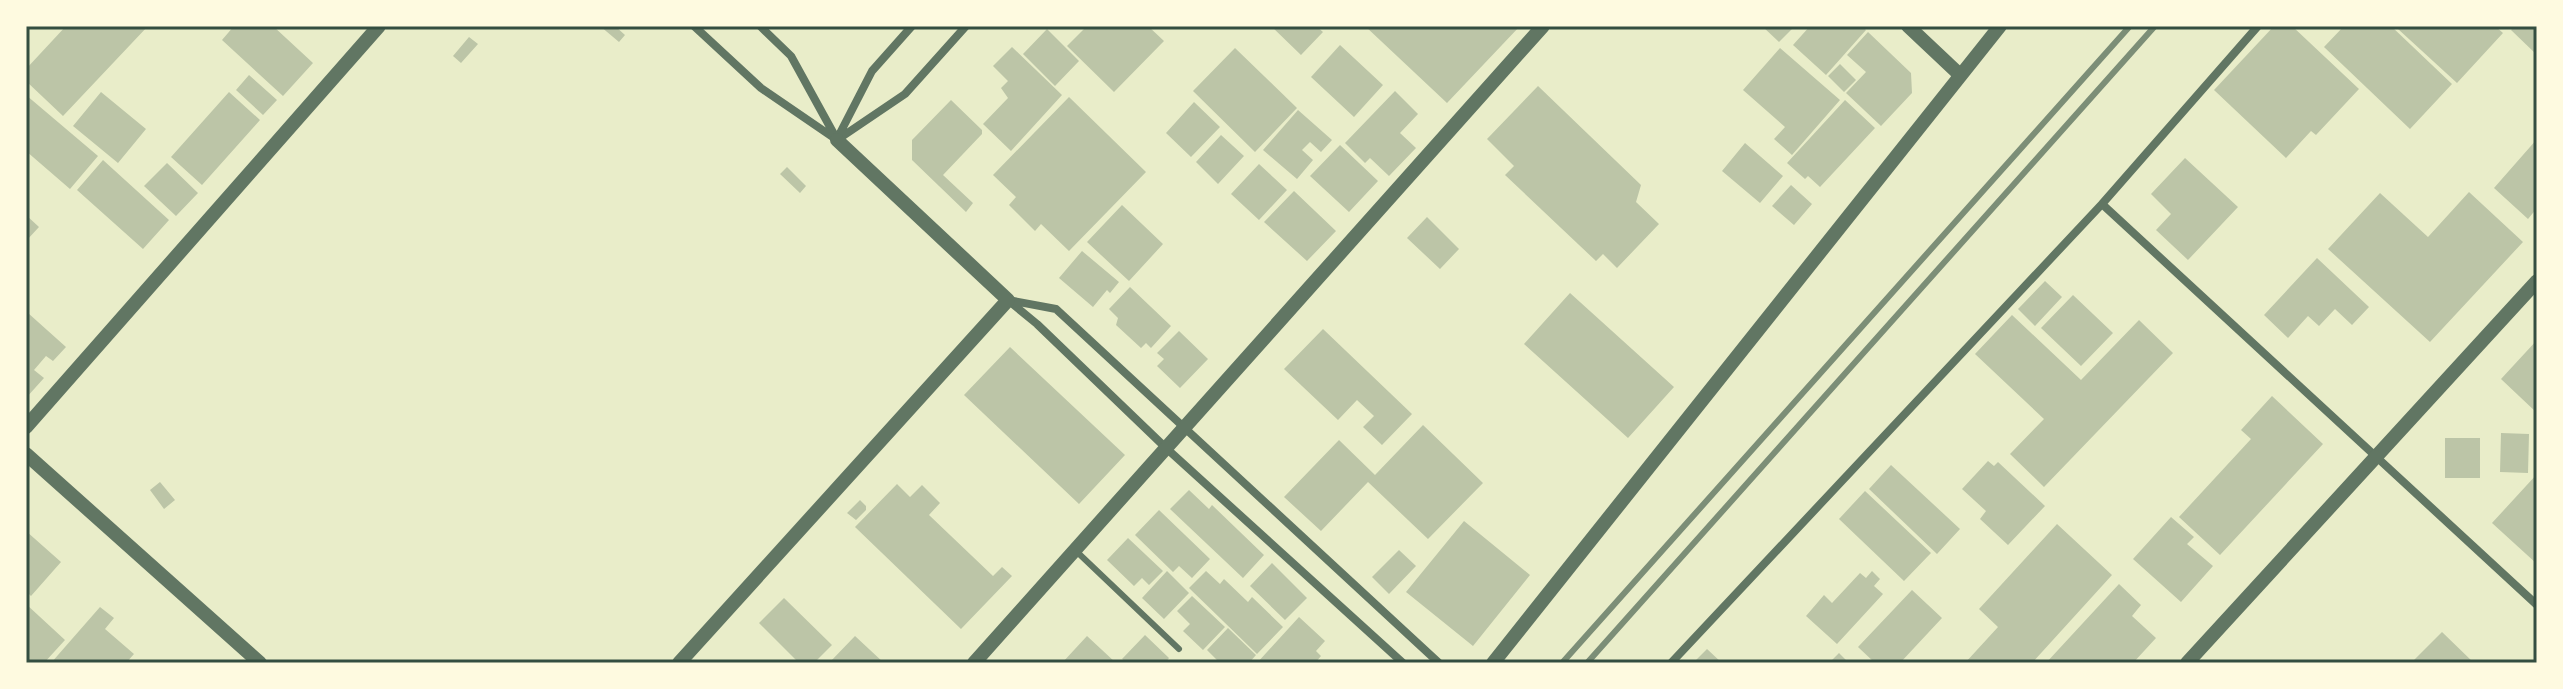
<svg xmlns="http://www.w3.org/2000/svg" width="2563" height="689" font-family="Georgia,serif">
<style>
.building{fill:#bcc5a7}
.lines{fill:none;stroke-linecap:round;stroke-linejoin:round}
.service{stroke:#617663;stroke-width:6}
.minor{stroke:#617663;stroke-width:8}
.tertiary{stroke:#617663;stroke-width:14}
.rail{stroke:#7c8e77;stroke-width:6}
.neatline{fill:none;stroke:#344e41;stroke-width:3}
</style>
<rect width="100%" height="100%" fill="#e9edc9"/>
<path class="building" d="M66,26H148L63,116L26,81V69Z
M234,26H273L313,63L283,96L222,40Z
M600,26H615L625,35L619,42Z
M1087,26H1148L1164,41L1114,92L1067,46Z
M1271,26H1316L1323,32L1301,55Z
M1365,26H1520L1447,103Z
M1762,26H1795L1779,42Z
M1810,26H1862L1866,30L1826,75L1793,45Z
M2274,26H2292L2359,89L2316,135L2311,131L2286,158L2214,90Z
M2344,26H2391L2452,84L2410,129L2324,47Z
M2401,26H2495L2503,33L2457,83L2398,29Z
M2515,26H2537V55L2511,30Z
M1047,29L1079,61L1055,86L1023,54Z
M1868,32L1911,73L1912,93L1881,126L1846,93L1866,72L1847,55Z
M469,37L478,44L461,63L453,56Z
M1340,45L1383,85L1354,117L1311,77Z
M1012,47L1062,95L1011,151L983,124L1008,98L1001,88L1008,81L993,66Z
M1235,48L1297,108L1255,152L1193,91Z
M1780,48L1840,100L1792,155L1774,139L1785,127L1743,90Z
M1840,64L1856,80L1844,92L1828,76Z
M249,75L277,100L263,115L236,90Z
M1538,86L1641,185L1636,202L1659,224L1617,268L1603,254L1596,261L1505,175L1514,166L1487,139Z
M1395,91L1418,114L1400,133L1416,148L1389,176L1370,158L1365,163L1345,143Z
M101,92L146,129L118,163L73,126Z
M229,92L260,120L202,185L171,157Z
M26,95L98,156L70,189L26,151Z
M1069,97L1146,172L1069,251L1041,224L1035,231L1009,205L1016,197L993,175Z
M951,100L982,130V134L943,175L973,203L966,212L912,160V140Z
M1845,100L1875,128L1820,187L1808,176L1805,179L1787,163Z
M1194,102L1220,127L1191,157L1166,133Z
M1298,110L1332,140L1321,152L1310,142L1302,150L1313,160L1297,179L1263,150Z
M1221,135L1244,156L1218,184L1196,162Z
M2537,139V208L2528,219L2494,188Z
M1745,143L1783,176L1760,203L1722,171Z
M1340,145L1378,181L1349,212L1310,176Z
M2185,158L2238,207L2188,260L2156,230L2171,214L2151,194Z
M103,160L169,220L143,249L77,190Z
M167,163L198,193L176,216L144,186Z
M1259,164L1287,190L1259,220L1231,194Z
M787,167L806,186L800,193L780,174Z
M1791,185L1812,204L1794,225L1772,206Z
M1294,191L1336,231L1307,261L1264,222Z
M2469,192L2523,242L2430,342L2328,249L2380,193L2428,237Z
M1122,205L1163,244L1129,281L1087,242Z
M26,215L39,227L26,241Z
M1427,217L1459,249L1440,269L1407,238Z
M1082,251L1119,282L1110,293L1107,290L1093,307L1059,278Z
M2317,258L2369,307L2352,325L2335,309L2319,326L2308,316L2288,338L2264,315Z
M2045,281L2062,297L2035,326L2018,309Z
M1130,287L1171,326L1151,348L1146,343L1141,348L1116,325L1118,318L1109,309Z
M1570,293L1674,387L1628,438L1524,344Z
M2073,295L2113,333L2081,366L2041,328Z
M28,313L66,347L53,361L46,356L34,370L44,378L26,398V315Z
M2012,315L2081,380L2139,320L2173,353L2044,487L2010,454L2044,419L1975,354Z
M1323,329L1412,414L1382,445L1363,427L1374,416L1357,400L1338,420L1284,369Z
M1179,331L1208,359L1180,388L1157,366L1164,359L1157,353Z
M2537,340V413L2501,379Z
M1010,347L1125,455L1079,504L964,395Z
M2272,396L2323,444L2220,555L2179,517L2251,439L2241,430Z
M1423,425L1483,483L1428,539L1368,482L1321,531L1284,497L1339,440L1375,475Z
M2501,433L2529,434L2528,473L2500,472Z
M2445,438H2480V478H2445Z
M1988,461L1994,466L1998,462L2045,506L2008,545L1980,519L1986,511L1962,489Z
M1891,465L1960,529L1937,554L1869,489Z
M2537,474V564L2492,523Z
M160,482L175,500L164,509L150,490Z
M897,484L910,497L922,485L940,503L929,515L993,576L1002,567L1012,576L961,629L855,527Z
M1189,490L1209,509L1212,505L1264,555L1243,578L1170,509Z
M1865,491L1931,553L1904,581L1839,519Z
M860,500L866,506V510L856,520L847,513Z
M1159,510L1210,559L1192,578L1179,566L1173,572L1135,535Z
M2171,517L2194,537L2187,544L2213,566L2181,602L2133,559Z
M1464,521L1530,575L1473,646L1406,592Z
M2057,524L2112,575L2032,663H1965L1998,627L1979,609Z
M26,531L61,562L31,596L26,591Z
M1128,538L1163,571L1149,585L1142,578L1134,586L1107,560Z
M1399,550L1416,566L1389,594L1372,577Z
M1272,563L1307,598L1285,620L1250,586Z
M1167,571L1189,593L1164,619L1142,598Z
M1206,571L1220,584L1224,579L1248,602L1252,597L1283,627L1257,654L1189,588Z
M1872,571L1880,579L1874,586L1883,594L1837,644L1806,616L1824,595L1832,603L1860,573L1866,578Z
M2119,584L2141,605L2132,616L2156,638L2133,663H2046Z
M1912,590L1942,618L1900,663H1875L1858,647Z
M1192,596L1225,627L1203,650L1183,631L1190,624L1177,611Z
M784,598L832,645L814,663H799L759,623Z
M26,604L65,640L44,663H26Z
M100,607L114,618L105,629L134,654L126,663H51Z
M1299,617L1325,641L1316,651L1321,656L1315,663H1257Z
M1228,628L1256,655L1249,663H1217L1219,662L1207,650Z
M2442,632L2474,663H2411Z
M1145,635L1169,658L1165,663H1127L1122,659Z
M855,636L884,663H829Z
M1087,636L1116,663H1062Z
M1707,649L1722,663H1693Z
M1839,653L1849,663H1829Z"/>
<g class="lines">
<path class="service" d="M1075,550L1179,649"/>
<path class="minor" d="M694,26L761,88L837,140
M760,26L791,56L835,136
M837,139L872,71L912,26
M837,140L905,94L966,26
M2102,204L2537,605
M1008,300L1056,309L1439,663
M1009,301L1037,324L1166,448L1403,663
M1671,663L2102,204L2258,26"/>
<path class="tertiary" d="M1908,26L1960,75
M26,427L379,26
M26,454L260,663
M679,663L1008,300L837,140
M974,663L1543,26
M1493,663L2000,26
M2187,663L2537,281"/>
<path class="rail" d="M1562,663L2130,26
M1587,663L2155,26"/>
</g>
<rect width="2563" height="689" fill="none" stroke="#fefae0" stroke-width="56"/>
<rect x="28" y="28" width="2507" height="633" class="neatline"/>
</svg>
